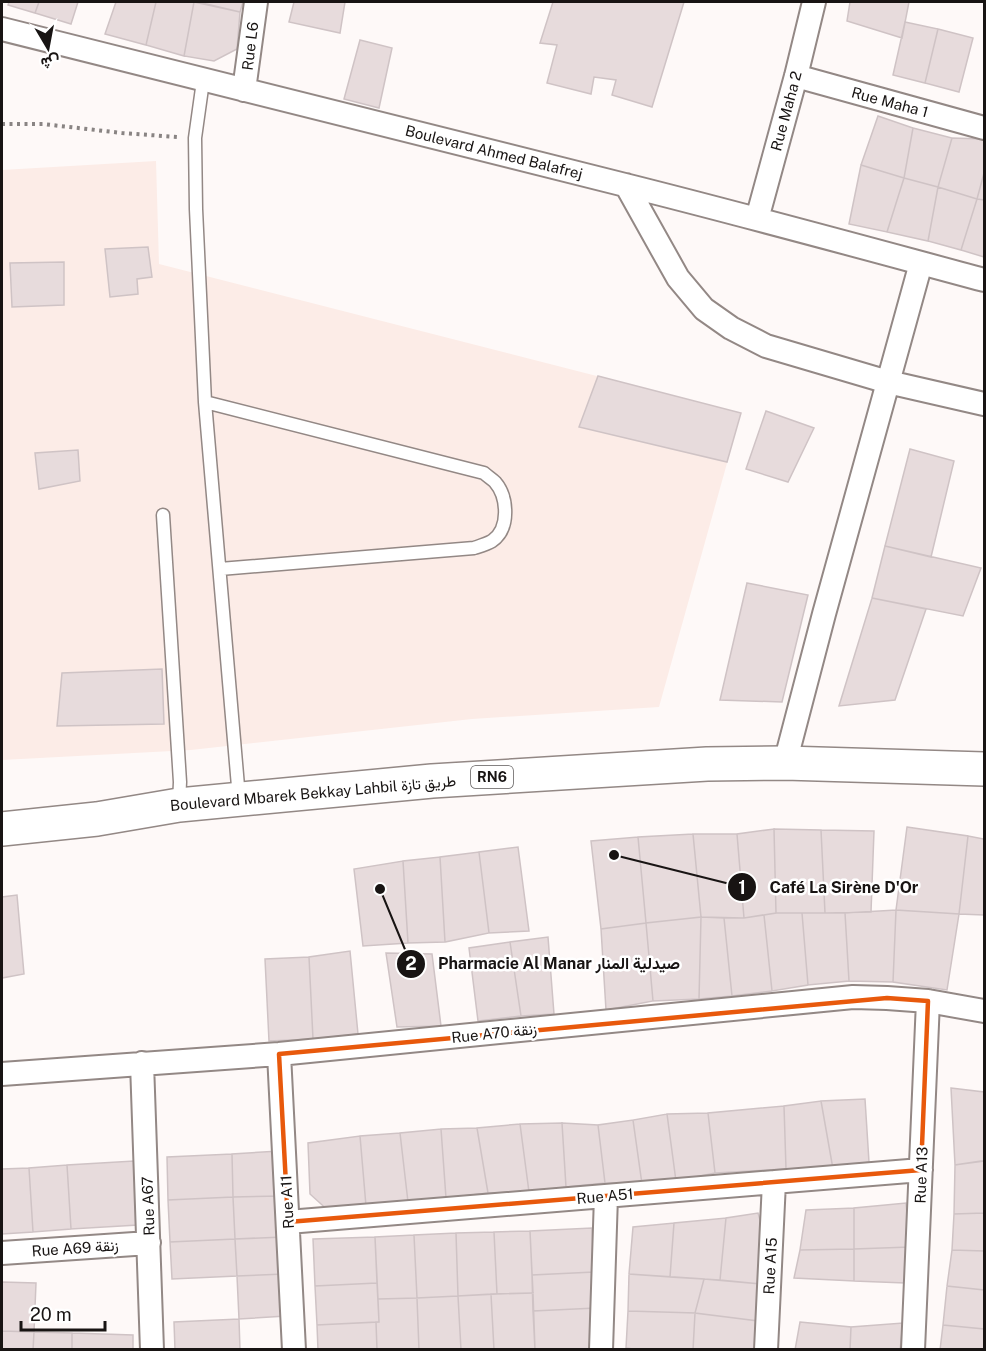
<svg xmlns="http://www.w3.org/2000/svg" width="986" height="1351" font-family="'Public Sans',Vazirmatn,sans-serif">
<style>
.built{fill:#fcece7}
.building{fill:#e7dbdc;stroke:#cfc3c5;stroke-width:1.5}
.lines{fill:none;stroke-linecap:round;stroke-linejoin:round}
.service-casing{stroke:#938885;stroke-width:15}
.minor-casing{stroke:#938885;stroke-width:26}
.primary-casing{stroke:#938885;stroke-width:36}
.path{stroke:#898483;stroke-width:4;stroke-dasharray:3 4.5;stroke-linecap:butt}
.service{stroke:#fff;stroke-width:12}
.minor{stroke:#fff;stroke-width:22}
.primary{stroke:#fff;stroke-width:33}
.marked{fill:none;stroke:#e8590c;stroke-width:4.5;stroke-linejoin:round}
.labels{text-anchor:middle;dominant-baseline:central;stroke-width:5;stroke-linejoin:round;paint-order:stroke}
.shield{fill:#fff;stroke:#5d5a5a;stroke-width:1.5}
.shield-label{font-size:14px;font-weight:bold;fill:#181413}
.street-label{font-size:15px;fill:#181413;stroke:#fff}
.leader{fill:none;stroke:#181413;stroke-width:2}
.callout-dot{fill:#181413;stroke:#fff;stroke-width:2}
.mark-label{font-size:18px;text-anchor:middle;font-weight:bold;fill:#fff}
.callout-label{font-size:16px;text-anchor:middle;font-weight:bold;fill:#181413;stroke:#fff;stroke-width:5;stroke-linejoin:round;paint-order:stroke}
</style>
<rect width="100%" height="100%" fill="#fef9f8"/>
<path class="built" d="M156,161L159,264L741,413L659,707L472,719L191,750L2,760V170Z"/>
<path class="building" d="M9,2H39L35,13L8,5Z
M39,2H78L71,24L35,13Z
M116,2H156L146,45L105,34Z
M156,2H194L184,56L146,45Z
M194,2L240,12L237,49L214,61L184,56Z
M198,2H243L240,12Z
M294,2H345L340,33L289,22Z
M553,2H684L652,107L612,95L616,80L594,77L591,94L547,83L557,45L540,43Z
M850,2H909L902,38L847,21Z
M905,22L938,29L925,83L893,75Z
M938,29L973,38L959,92L925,83Z
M360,40L392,48L379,108L344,99Z
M878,116L913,128L904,178L861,165Z
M913,128L952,138L938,187L904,178Z
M952,138L984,139V173L977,199L938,187Z
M861,165L904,178L887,232L849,224Z
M984,173V200L977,199Z
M904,178L938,187L928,241L887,232Z
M938,187L977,199L961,250L928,241Z
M977,199L984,200V257L961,250Z
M148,247L152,277L137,279L138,294L110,297L105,249Z
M64,262V305L12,307L10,263Z
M598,376L741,413L727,462L579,427Z
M766,411L814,428L788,482L746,469Z
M910,449L954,461L931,557L885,546Z
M78,450L80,481L39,489L35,453Z
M885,546L981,568L963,616L872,598Z
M747,583L808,595L782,702L720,700Z
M872,598L926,609L895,700L839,706Z
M162,669L164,724L57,726L62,673Z
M907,827L968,836L959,914L896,910Z
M774,829L776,913L744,918L737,834Z
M774,829L821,830L825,913H776Z
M821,830L874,831L871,912L825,913Z
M693,834L701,917L646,923L638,837Z
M693,834H737L744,918L701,917Z
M968,836L984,839V915L959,914Z
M638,837L646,923L601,929L591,841Z
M518,847L529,931L489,933L479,852Z
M479,852L489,933L445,942L440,857Z
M440,857L445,942L408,943L403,861Z
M403,861L408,943L363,946L354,869Z
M17,895L24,974L2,978V897Z
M896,910L959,914L947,990L893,982Z
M896,910L893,982L849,981L845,913Z
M776,913H802L808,985L772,991L764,915Z
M802,913H845L849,981L808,985Z
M764,915L772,991L732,996L724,918H744Z
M701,917L724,918L732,996L699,999Z
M701,917L699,999L653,1001L646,923Z
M646,923L653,1001L606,1010L601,929Z
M548,937L554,1014L521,1016L510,942Z
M510,942L521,1016L478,1021L469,948Z
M350,951L358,1034L313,1039L309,957Z
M386,953L432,954L441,1026L397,1027Z
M309,957L313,1039L269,1041L265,959Z
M951,1088L984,1092V1161L955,1165Z
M865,1099L869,1162L833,1169L821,1101Z
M821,1101L833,1169H786L784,1106Z
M784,1106L786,1169L715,1173L708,1113Z
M708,1113L715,1173L676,1181L667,1114Z
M667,1114L676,1181L642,1184L633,1120Z
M633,1120L642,1184L605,1183L598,1125Z
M562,1123L598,1125L605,1183L566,1187Z
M562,1123L566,1187L529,1192L520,1124Z
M520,1124L529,1192L488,1193L477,1128Z
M477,1128L488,1193L446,1198L441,1129Z
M441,1129L446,1198L408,1202L400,1133Z
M400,1133L408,1202L366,1206L360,1136Z
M360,1136L366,1206L332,1214L310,1194L308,1143Z
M279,1151L281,1196L233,1197L232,1154Z
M232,1154L233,1197L168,1200L167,1157Z
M134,1161L138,1225L71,1229L67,1165Z
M981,1161H984V1213L954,1214L955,1165Z
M67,1165L71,1229L33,1232L29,1168Z
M29,1168L33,1232L2,1234V1169Z
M281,1196L283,1237L235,1239L233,1197Z
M233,1197L235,1239L170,1242L168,1200Z
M906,1203L910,1247L854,1249V1208Z
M854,1208V1249L800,1250L806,1210Z
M758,1213L769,1251L761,1284L720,1280L726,1218Z
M984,1213V1251L952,1250L954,1214Z
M726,1218L720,1280L670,1277L674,1223Z
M674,1223L670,1277L629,1274L633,1227Z
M592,1228L594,1272L532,1275L530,1231Z
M530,1231L533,1293L497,1294L494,1232Z
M494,1232L497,1294L458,1296L456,1233Z
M456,1233L458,1296L417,1298L414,1235Z
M414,1235L417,1298L378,1299L375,1237Z
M283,1237L284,1274L237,1276L235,1239Z
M375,1237L377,1283L315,1286L313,1239Z
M235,1239L237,1276L172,1279L170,1242Z
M910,1247L905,1283L854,1281V1249Z
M854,1249V1281L794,1278L800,1250Z
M952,1250L984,1251V1290L947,1286Z
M594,1272L596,1308L533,1311L532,1275Z
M284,1274L286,1316L239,1319L237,1276Z
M629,1274L704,1279L695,1313L628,1311Z
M704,1279L761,1284L758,1321L695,1313Z
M2,1282L36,1283L34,1332L2,1331Z
M377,1283L379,1322L317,1325L315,1286Z
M947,1286L984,1290V1329L943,1325Z
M533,1293L535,1350H494L491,1294Z
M491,1294L494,1350H461L458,1296Z
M458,1296L461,1350H419L417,1298Z
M417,1298L419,1350H377L376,1322H379L378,1299Z
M596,1308L597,1350H535L533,1311Z
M628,1311L695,1313L693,1350H640L626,1348Z
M695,1313L758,1321L756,1350H693Z
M239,1319L240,1350H175L174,1322Z
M376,1322L377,1350H318L317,1325Z
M800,1322L851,1327L850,1350H795Z
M903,1323L900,1350H850L851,1327Z
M943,1325L984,1329V1350H940Z
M2,1331L34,1332L33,1350H2Z
M34,1332L72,1333V1350H33Z
M72,1333L133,1335V1350H72Z"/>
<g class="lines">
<g class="service-casing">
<path id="service" d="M203,81L195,138L196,209L205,402L239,798
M205,402L484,473C487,476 492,479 495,482C508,497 510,529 492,541C487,544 480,546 474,548L220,569
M163,515L180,782L179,803"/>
</g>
<g class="minor-casing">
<path id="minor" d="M2,29C209,82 417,132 625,185C745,215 865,248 984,280
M796,76L984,128
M244,90L256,2
M626,185L678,278L704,309L731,328L766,346L888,382L984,404
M757,219L796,76L814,2
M785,763L824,614L921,263
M279,1054L294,1350
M142,1063L152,1350
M2,1074L279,1054L853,997L887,998L928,1001L984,1011
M288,1222L921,1170
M2,1253L149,1243
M601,1350L606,1196
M766,1350L774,1182
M913,1350L928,1001"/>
</g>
<g class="primary-casing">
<path id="primary" d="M2,829L97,819L179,805L432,781L707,764L785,763L984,769"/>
</g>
<path class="path" d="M2,124H43L122,133L177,137"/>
<use href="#service" class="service"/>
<use href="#minor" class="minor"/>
<use href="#primary" class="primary"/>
</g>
<path class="marked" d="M887,998L928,1001L921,1170L288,1222L279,1054Z"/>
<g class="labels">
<rect class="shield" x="471" y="766" width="42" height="22" rx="4.5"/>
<g class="shield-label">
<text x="492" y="777">RN6</text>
</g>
<g class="street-label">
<text transform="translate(250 46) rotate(-83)">Rue L6</text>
<text transform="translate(890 102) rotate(15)">Rue Maha 1</text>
<text transform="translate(786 111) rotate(-75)">Rue Maha 2</text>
<text transform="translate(494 152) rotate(14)">Boulevard Ahmed Balafrej</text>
<text transform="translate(313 793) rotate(-5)">Boulevard Mbarek Bekkay Lahbil طريق تازة</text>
<text transform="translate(494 1033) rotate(-6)">Rue A70 زنقة</text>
<text transform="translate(921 1175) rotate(-88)">Rue A13</text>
<text transform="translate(605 1196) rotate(-5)">Rue A51</text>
<text transform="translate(287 1202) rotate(-93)">Rue A11</text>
<text transform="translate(148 1206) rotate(-92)">Rue A67</text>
<text transform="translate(75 1248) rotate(-4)">Rue A69 زنقة</text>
<text transform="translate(770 1266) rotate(-87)">Rue A15</text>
</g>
</g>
<path class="leader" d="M614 855L742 887M380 889L411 964"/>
<g class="callout-dot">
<circle cx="614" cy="855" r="6"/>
<circle cx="380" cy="889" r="6"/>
<circle cx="742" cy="887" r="15"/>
<circle cx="411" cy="964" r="15"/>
</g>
<g class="mark-label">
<text x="742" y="894">1</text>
<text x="411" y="970">2</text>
</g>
<g class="callout-label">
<text x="844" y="893">Café La Sirène D'Or</text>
<text x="559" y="969">Pharmacie Al Manar صيدلية المنار</text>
</g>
<rect width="986" height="1351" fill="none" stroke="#181413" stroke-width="6"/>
<g transform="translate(48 48) rotate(170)" stroke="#ffffff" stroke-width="4.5" paint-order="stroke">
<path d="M0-4.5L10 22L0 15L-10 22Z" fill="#181413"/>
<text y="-9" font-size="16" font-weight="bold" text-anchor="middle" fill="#181413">ش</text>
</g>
<path d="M21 1321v9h84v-9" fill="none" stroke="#181413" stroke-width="3"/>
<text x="30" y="1321" font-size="18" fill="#181413" stroke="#ffffff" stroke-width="4.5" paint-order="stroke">20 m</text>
</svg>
